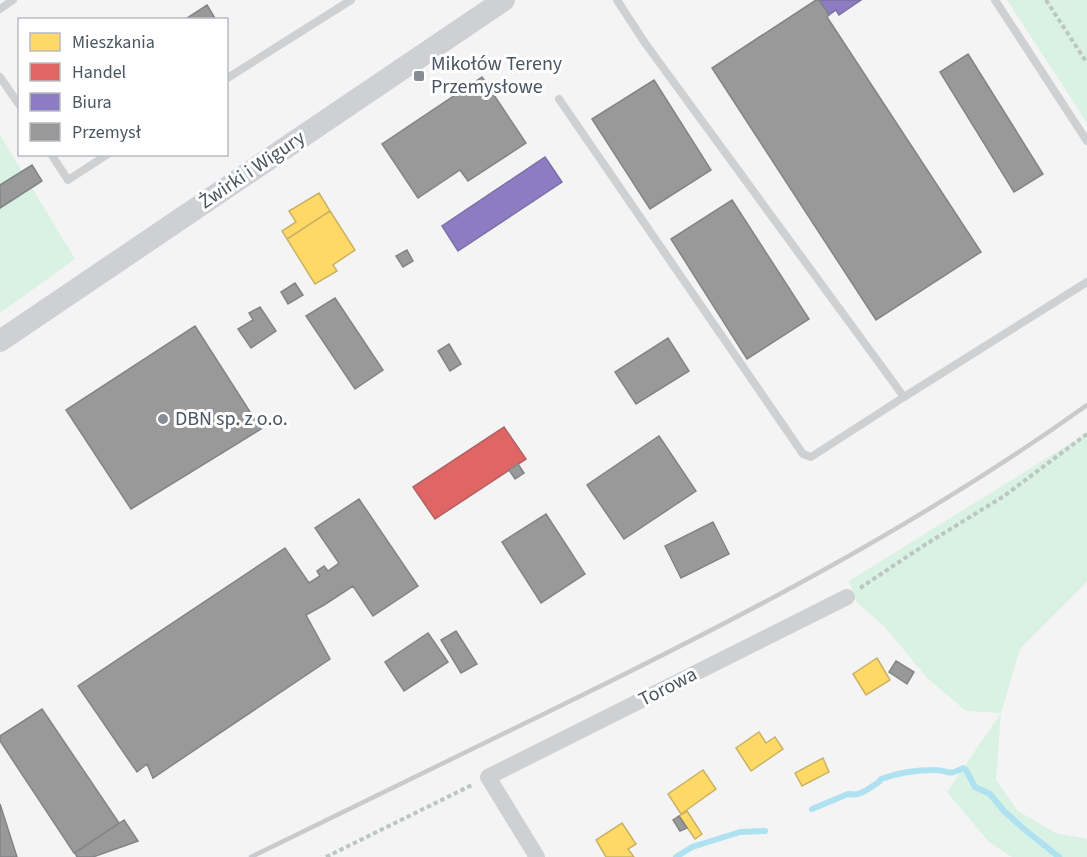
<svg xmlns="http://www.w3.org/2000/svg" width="1087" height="857" font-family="'Source Sans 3',sans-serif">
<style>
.green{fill:#d9f2e3}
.homes{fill:#ffd966;stroke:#c9b264;stroke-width:1.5}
.shops{fill:#e06666;stroke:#b36164;stroke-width:1.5}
.offices{fill:#8e7cc3;stroke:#7a71a6;stroke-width:1.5}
.industry{fill:#999;stroke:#818588;stroke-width:1.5}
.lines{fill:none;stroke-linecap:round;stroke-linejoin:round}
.stream{stroke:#aee2f0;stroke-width:6}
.path{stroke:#bcc7c4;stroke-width:4;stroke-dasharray:4.5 3;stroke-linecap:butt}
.lane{stroke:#ced0d2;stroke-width:8}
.street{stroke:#ced0d2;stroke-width:16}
.secondary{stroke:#ced0d4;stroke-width:22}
.rail{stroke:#c9cacc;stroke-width:4.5}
.poi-dot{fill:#868d94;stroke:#fff;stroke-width:2}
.labels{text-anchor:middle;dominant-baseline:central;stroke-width:6;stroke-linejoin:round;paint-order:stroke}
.poi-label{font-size:20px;fill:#4a5661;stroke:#fff;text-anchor:start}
.street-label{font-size:20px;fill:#4a5661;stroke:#fff}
</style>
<rect width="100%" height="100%" fill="#f4f4f4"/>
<path class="green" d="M1007,0H1087V123Z
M0,135L75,259L0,313Z
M1087,433V582L1020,649L1001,713L996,780L1018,811L1056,833L1087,839V857H1012L989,842L947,792L1001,713L966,711L927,678L884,626L857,603L849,581Z"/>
<path class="homes" d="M319,193L330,211L287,239L282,231L296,222L289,211Z
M330,211L355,250L333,265L337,271L315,284L287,239Z
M877,658L890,680L866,695L853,674Z
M759,732L766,743L775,737L783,749L751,771L736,748Z
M823,758L829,772L802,786L795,773Z
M703,770L716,789L681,814L668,794Z
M687,811L702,834L695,839L679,816Z
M622,823L636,844L628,849L634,857H606L596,840Z"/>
<path class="shops" d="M504,427L526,459L435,519L413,487Z"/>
<path class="offices" d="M819,0H861L839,15L836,10L829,15Z
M545,157L562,182L458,251L442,226Z"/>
<path class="industry" d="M816,0H819L829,15L827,17L981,252L876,320L712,68Z
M207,5L216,20H184Z
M968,54L1043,174L1014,192L940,72Z
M482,77L526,143L468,181L460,170L418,198L382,144Z
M654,80L711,170L650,209L592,119Z
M32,165L42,181L0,208V185Z
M732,200L809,319L747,359L671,239Z
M407,250L413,261L403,267L396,256Z
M295,283L303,295L288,304L281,292Z
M335,298L383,370L355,389L306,316Z
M260,307L276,331L251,348L238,329L253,320L249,313Z
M195,326L261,429L131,509L66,410Z
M668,338L689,371L636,404L615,372Z
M449,344L461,364L450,371L438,351Z
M659,436L696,491L624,539L587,485Z
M518,464L524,473L515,479L509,470Z
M359,499L418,586L373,616L353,586L324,605L306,615L330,659L153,778L147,764L137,772L78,686L285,548L309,583L320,576L317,571L324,566L328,571L339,563L315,528Z
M546,514L585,574L541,603L502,542Z
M713,522L729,554L681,578L665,546Z
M456,631L477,664L461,673L441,640Z
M428,633L448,662L404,691L385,662Z
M896,661L914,672L907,684L889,672Z
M42,709L119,823L74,853L0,741V736Z
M0,804L17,857H0Z
M679,816L687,828L680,831L673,820Z
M124,820L138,841L93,857H77L75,853Z"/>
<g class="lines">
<path class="stream" d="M812,809L848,794C860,797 869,788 879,782L881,779C897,773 917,770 935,770C949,770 947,777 963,768L966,770L975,787L990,794L1004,811L1024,829L1059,857
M676,857L692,847L740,832L765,831"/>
<path class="path" d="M1046,0L1087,63
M860,588L923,546L1004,496L1087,434
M326,857L474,784"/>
<path class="lane" d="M617,0L645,43L904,397L1087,282
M995,0L1087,141
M0,9L13,0
M0,77L20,106
M226,79L351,0
M559,99L803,454L811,457L904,397
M51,154L68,180L108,154"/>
<path class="street" d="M537,857L488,777L847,597"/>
<path class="secondary" d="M0,341L504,0"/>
<path class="rail" d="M251,857C351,808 451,759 552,710C736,620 920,525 1087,405"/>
</g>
<g class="poi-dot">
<rect x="413" y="70" width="12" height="12" rx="3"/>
<circle cx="163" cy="419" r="6"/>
</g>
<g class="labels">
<g class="poi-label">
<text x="431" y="64">Mikołów Tereny<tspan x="431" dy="23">Przemysłowe</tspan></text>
<text x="175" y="419">DBN sp. z o.o.</text>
</g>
<g class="street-label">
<text transform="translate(252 170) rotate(-34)">Żwirki i Wigury</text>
<text transform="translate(668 687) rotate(-27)">Torowa</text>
</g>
</g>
<rect x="18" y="18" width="210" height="138" fill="#ffffff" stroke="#b7bbc0" stroke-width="1.5"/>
<rect x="30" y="33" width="30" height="18" fill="#ffd966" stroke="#b7bbc0" stroke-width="1.5"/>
<text x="72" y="48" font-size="18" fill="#4a5661">Mieszkania</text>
<rect x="30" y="63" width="30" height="18" fill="#e06666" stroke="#b7bbc0" stroke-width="1.5"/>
<text x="72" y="78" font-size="18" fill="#4a5661">Handel</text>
<rect x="30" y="93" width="30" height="18" fill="#8e7cc3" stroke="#b7bbc0" stroke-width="1.5"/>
<text x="72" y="108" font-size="18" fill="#4a5661">Biura</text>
<rect x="30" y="123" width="30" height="18" fill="#999999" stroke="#b7bbc0" stroke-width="1.5"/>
<text x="72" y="138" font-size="18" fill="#4a5661">Przemysł</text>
</svg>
